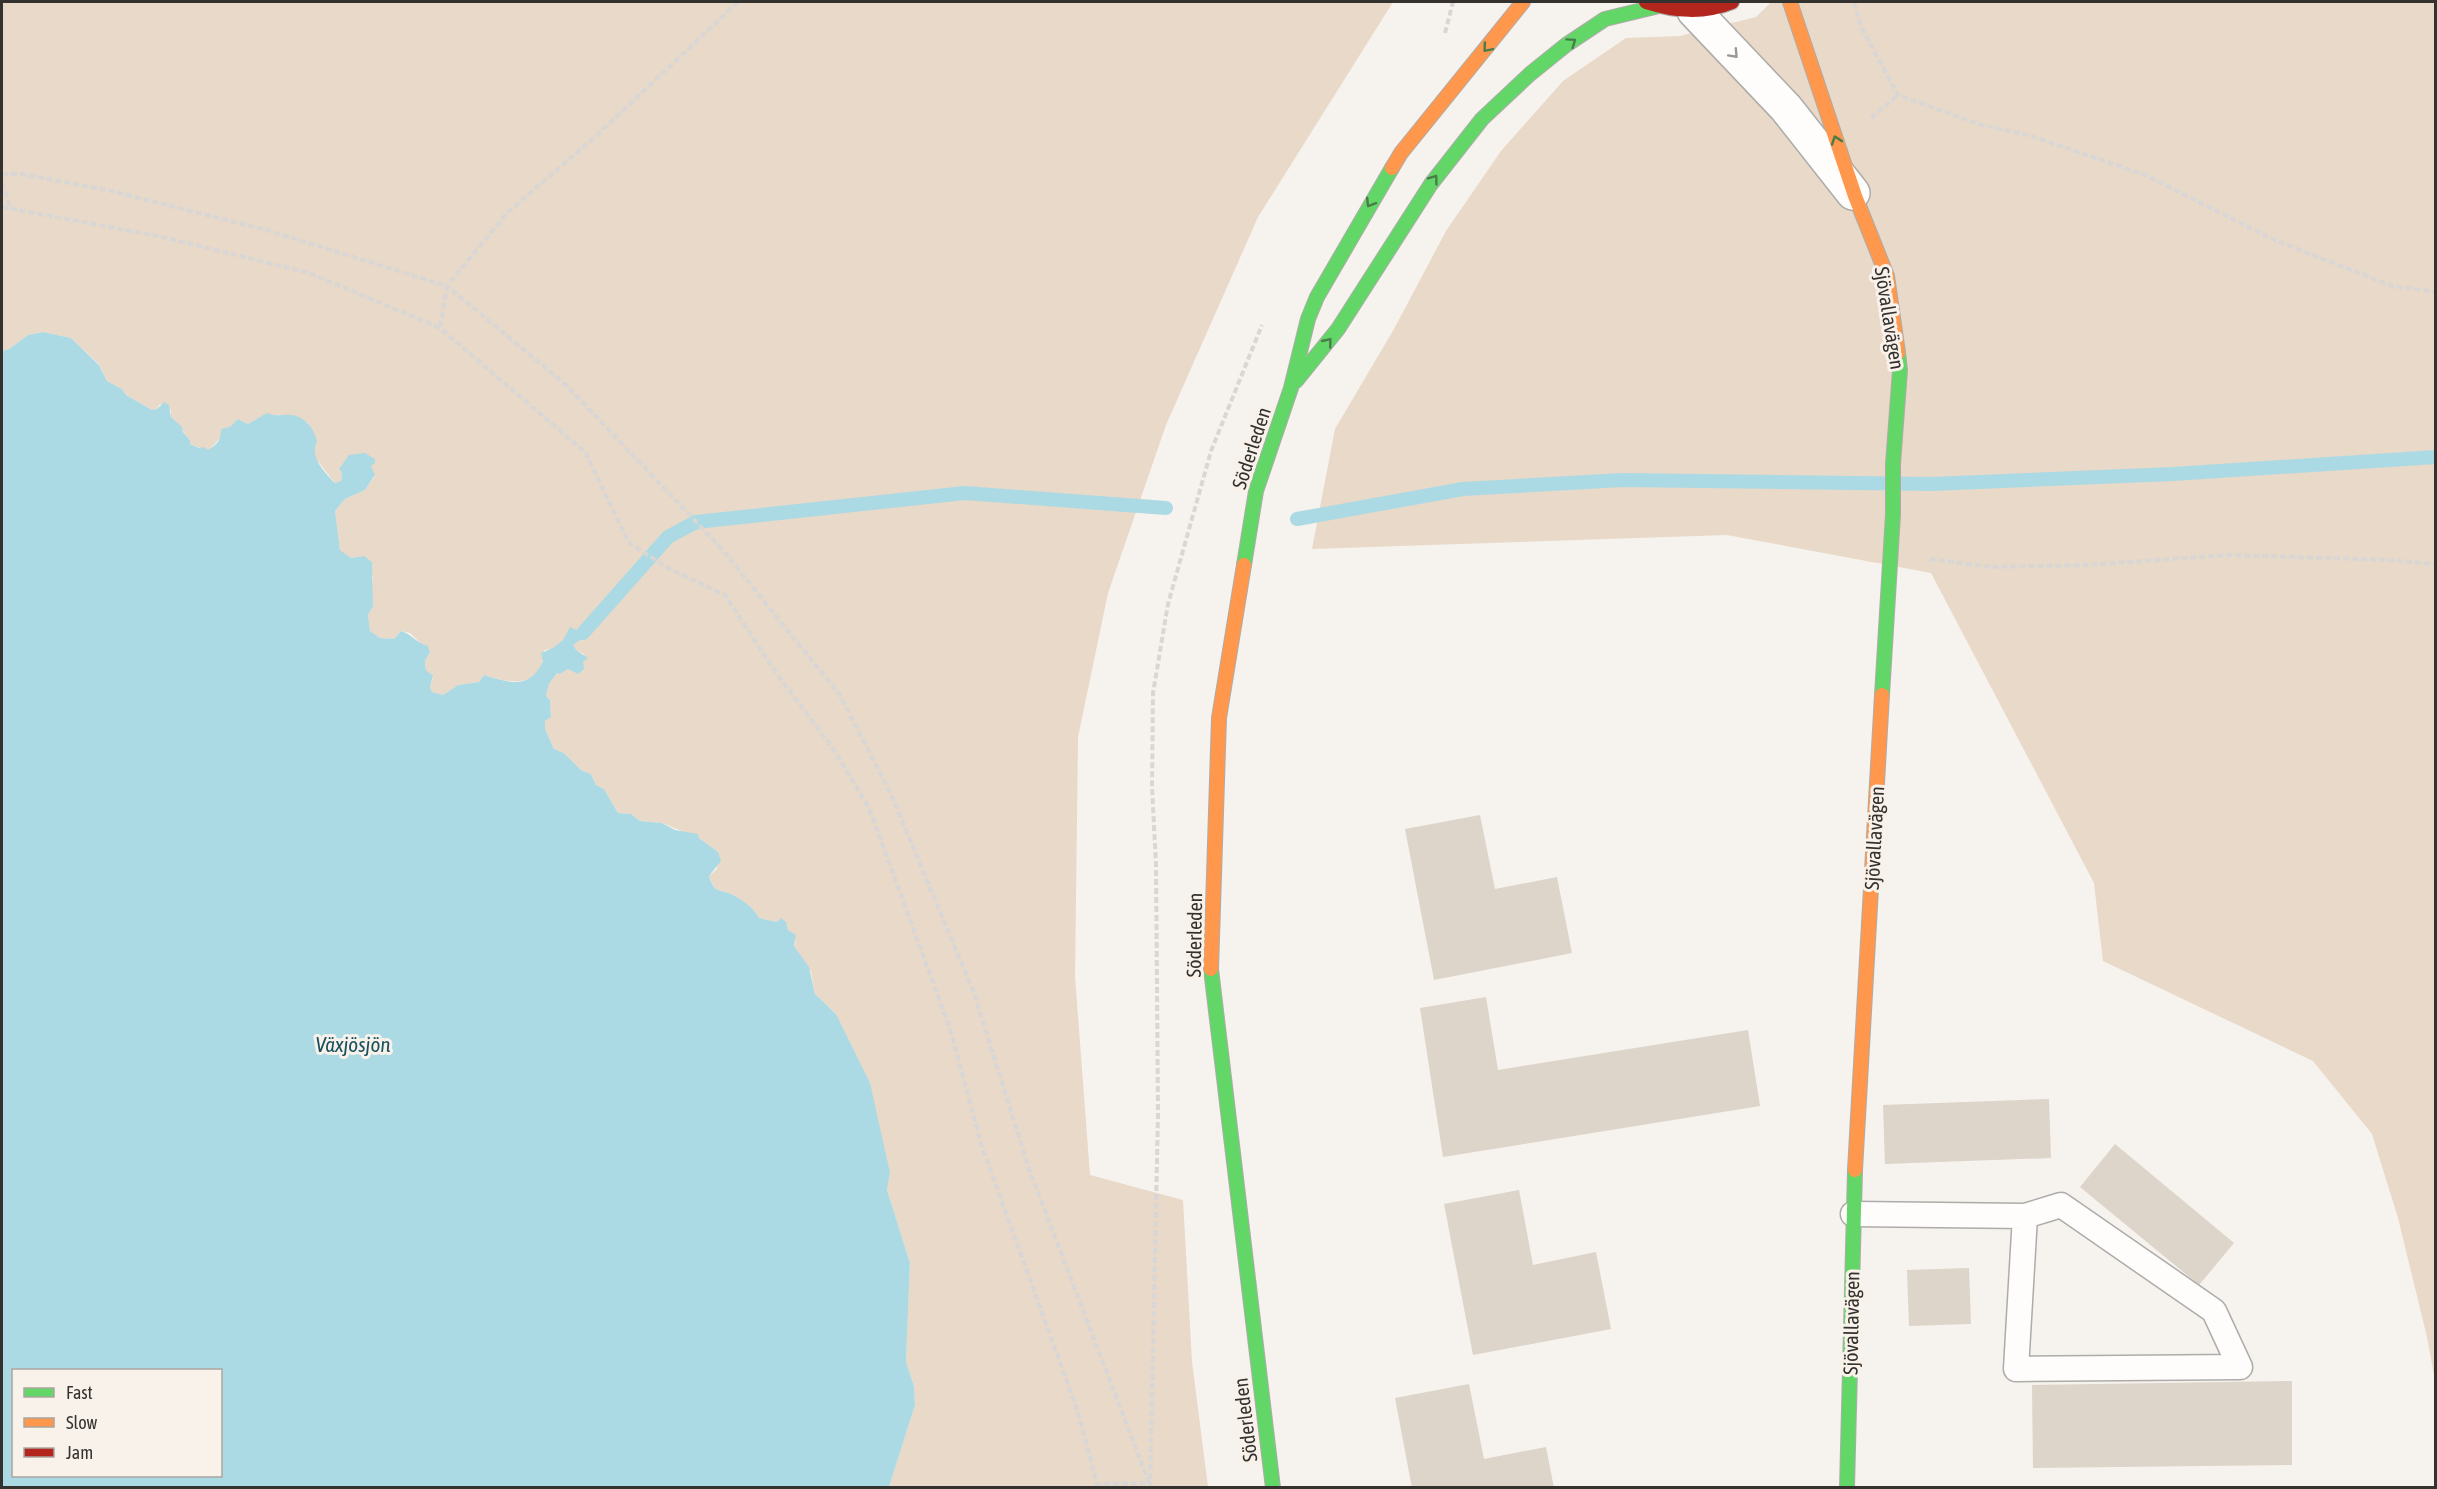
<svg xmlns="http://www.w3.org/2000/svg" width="2437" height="1489" font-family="'Asap Condensed',sans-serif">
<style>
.green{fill:#e8d9c8}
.water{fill:#acdae4;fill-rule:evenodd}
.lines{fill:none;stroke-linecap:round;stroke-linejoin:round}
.stream{stroke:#acdae4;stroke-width:14}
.building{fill:#ddd4ca}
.lane-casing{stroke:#aeaca9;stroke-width:27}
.street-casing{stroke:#aeaca9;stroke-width:36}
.fast-casing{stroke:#aeaca9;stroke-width:16}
.slow-casing{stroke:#aeaca9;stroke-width:16}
.jam-casing{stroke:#aeaca9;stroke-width:16}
.path{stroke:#d8d7d5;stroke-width:4;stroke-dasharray:6 3;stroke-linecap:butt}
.lane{stroke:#fefdfc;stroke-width:24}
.street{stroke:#fefdfc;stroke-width:33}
.fast{stroke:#63d668;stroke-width:14}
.slow{stroke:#ff974d;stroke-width:14}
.jam{stroke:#b3261e;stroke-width:14}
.oneway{stroke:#497c49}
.oneway2{stroke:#999896}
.labels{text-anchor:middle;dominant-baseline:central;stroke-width:6;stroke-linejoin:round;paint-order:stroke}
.street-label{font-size:20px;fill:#34322f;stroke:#f9f2ea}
.water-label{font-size:21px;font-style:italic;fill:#19525e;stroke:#f9f2ea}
</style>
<rect width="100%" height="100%" fill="#f6f2ee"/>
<path class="green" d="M2,2H1393L1258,217L1166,425L1108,593L1078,737L1075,977L1090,1175L1183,1200L1192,1362L1208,1487H889L915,1405L914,1386L906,1362L910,1263L887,1190L890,1173L836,1014L815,994L811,972L794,946L796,941L787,928L777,922L759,918C754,908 744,902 735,896C722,888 716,896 709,876L717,869L718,852L699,838L662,823L640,821L631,814L618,813L604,789L596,785L591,774L581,770L564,753L554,749L545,729L544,721L551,716L550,700L546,696L549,684L557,673L560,674L568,669L572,671L583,662L584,654L575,650L573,645L563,640L553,649L544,650C542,689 512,684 484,675L479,682L458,685L443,695L432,692L430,687L433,678L426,670L425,661L430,652L410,633L401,631L394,639L380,638L370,631L368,615L373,605L371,596L373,577L364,556L351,558L340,551L335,511L345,499L365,490L375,476L342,472L341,481L335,483L316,459L308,423C292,412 264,412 248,424L238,419L208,451L190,444V440C183,432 179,424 171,417V410L160,404L157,409L152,410L126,395L122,389L107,381L99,364L71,338L43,332L28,335L9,349L2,351Z
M1771,2H2435V1381L2427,1337L2398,1218L2372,1134L2313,1061L2103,961L2094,883L1931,573L1727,535L1312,549L1335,429L1394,329L1446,231L1501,151L1563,81L1626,38L1680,36L1756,17Z"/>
<path class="water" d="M43,332L71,338L99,365L107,381L122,389L126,395L152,410L157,409L164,402L169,405L171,417L182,427L183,432L190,440V444L199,448L204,447L208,450C218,444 221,440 221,429L230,427L238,419L248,424L267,413C276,417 282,414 291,415C305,416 314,429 317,441C309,457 325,473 335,483L341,481L342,472L339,469L349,455L365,453L375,459V463L371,466L375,475L365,490L345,499L335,511L340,550L351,558L364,556L372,562L373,606L368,615L370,631L380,638L394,639L401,631C412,634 416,643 428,646L430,652L425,661L426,670L433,676L430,687L432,692L443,695L458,685L479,682L484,675C510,683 530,690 543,661L541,653L553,648L563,640L570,627L583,633V638L573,645L576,650L588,658L583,662L584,669L578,674L568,669L560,674L557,673L549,684L546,696L550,700L551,717L545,721V729L554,749L564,753L581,770L591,774L596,785L604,789L618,813L631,814L640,821L662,823L675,830L698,834L699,838L718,852L721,861L709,876C715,896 722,888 735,896C745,902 754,908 759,918L777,922L781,918L786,922L788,930L796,935L794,946L809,967L815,994L836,1014L870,1083L890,1173L887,1190L910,1263L906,1362L914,1386L915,1405L889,1487H2V351L9,349L28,335ZM14,1370H220V1476H14Z"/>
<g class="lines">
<path class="stream" d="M1297,519L1463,489L1623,480L1931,484L2173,474L2436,457
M583,633L668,537L696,522L965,493L1166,508"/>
</g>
<path class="building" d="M1480,815L1495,889L1557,877L1572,953L1434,980L1405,829Z
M1486,997L1498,1070L1748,1030L1760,1106L1443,1157L1420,1008Z
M2049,1099L2051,1158L1885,1164L1883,1105Z
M2115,1144L2234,1243L2199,1285L2080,1187Z
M1519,1190L1533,1265L1596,1252L1611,1329L1473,1355L1444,1204Z
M1969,1268L1971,1324L1909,1326L1907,1270Z
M2292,1381V1465L2033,1468L2032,1385Z
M1469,1384L1484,1459L1546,1447L1554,1488H1412L1395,1398Z"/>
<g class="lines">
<g class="lane-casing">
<path id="lane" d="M1853,1214L2025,1216L2016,1369L2240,1367L2214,1311L2061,1205L2025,1216"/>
</g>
<g class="street-casing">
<path id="street" d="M1694,11L1786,108L1853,193"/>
</g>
<g class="fast-casing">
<path id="fast" d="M1296,381L1338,329L1431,184L1482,119L1530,74L1566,45L1605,19L1659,6
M1244,565L1256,491L1291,388L1308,319L1317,297L1392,168
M1882,695L1893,514V464L1900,370L1898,353
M1211,969L1273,1488
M1847,1488L1855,1170"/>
</g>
<g class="slow-casing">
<path id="slow" d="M1790,2L1855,196L1887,276L1898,353
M1392,168L1401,153L1523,2
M1211,969L1219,718L1244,565
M1855,1170L1882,695"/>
</g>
<g class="jam-casing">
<path id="jam" d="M1646,2C1675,11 1703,14 1732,2"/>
</g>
<path class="path" d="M738,2L597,135L506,214L447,286L566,385L721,548L839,694L890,792L974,993L1029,1169L1149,1483L1097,1484
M1854,2L1861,27L1898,95L1978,124L2028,135L2143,174L2272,239L2392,286L2436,292
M1445,33L1453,2
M1871,118L1898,95
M2,174H21L107,190L270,231L447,286L440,328
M2,183L10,207
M2,207L163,237L309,273L440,328L586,453L628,542L668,568L725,595L774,670L834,750L869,808L950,1029L982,1147L1078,1412L1098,1488
M1930,559L1991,567L2086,565L2229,555L2390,560L2436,564
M1150,1488L1158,1114L1156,865L1152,786L1153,693L1168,604L1211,451L1262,325"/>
<use href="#lane" class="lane"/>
<use href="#street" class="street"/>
<use href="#fast" class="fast"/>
<use href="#slow" class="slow"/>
<use href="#jam" class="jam"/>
</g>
<defs><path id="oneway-chevron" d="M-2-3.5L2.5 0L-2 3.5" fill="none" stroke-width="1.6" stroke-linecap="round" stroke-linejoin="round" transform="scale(1.5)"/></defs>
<g class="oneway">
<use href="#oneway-chevron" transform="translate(1572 42) rotate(-35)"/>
<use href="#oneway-chevron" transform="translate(1487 48) rotate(130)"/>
<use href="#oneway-chevron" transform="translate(1836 140) rotate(-109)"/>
<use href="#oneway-chevron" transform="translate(1434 179) rotate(-54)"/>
<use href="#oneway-chevron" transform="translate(1370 203) rotate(122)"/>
<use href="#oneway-chevron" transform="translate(1328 342) rotate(-51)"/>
</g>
<use class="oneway2" href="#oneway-chevron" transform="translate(1734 54) rotate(47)"/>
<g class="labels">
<g class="street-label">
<text transform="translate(1890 318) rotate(81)">Sjövallavägen</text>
<text transform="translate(1251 448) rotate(-72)">Söderleden</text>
<text transform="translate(1874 838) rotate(-87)">Sjövallavägen</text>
<text transform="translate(1194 935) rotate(-89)">Söderleden</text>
<text transform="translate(1851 1323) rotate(-89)">Sjövallavägen</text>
<text transform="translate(1245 1420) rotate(-97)">Söderleden</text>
</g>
<g class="water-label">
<text x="353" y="1044">Växjösjön</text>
</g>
</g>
<rect width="2437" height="1489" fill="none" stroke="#34322f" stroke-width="6"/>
<rect x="12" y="1369" width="210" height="108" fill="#f9f2ea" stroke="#aaa59f" stroke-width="1.5"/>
<rect x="24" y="1388" width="30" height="9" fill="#63d668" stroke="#aaa59f" stroke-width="1.5"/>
<text x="66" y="1399" font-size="18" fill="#34322f">Fast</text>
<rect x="24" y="1418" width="30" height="9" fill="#ff974d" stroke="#aaa59f" stroke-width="1.5"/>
<text x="66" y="1429" font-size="18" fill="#34322f">Slow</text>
<rect x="24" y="1448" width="30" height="9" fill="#b3261e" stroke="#aaa59f" stroke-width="1.5"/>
<text x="66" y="1459" font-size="18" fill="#34322f">Jam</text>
</svg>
